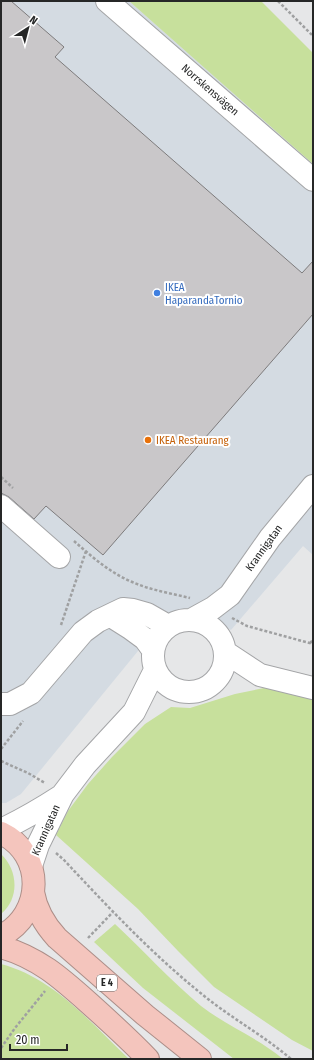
<svg xmlns="http://www.w3.org/2000/svg" width="314" height="1060" font-family="'Fira Sans Condensed',sans-serif">
<style>
.built{fill:#d4dbe2}
.green{fill:#c7e09c}
.building{fill:#c9c7c9;stroke:#7d7b7c}
.lines{fill:none;stroke-linecap:round;stroke-linejoin:round}
.minor-casing{stroke:#a4a5a7;stroke-width:24}
.highway-casing{stroke:#ac8e88;stroke-width:24}
.path{stroke:#9fa0a1;stroke-width:2.5;stroke-dasharray:3 2;stroke-linecap:butt}
.minor{stroke:#fff;stroke-width:22}
.highway{stroke:#f4c5bd;stroke-width:22}
.shop-dot{fill:#3f7fe0;stroke:#fff;stroke-width:1.5}
.food-dot{fill:#e8710a;stroke:#fff;stroke-width:1.5}
.labels{text-anchor:middle;dominant-baseline:central;stroke-width:4;stroke-linejoin:round;paint-order:stroke}
.shield{fill:#fff;stroke:#676868;stroke-width:1}
.shield-label{font-size:10px;font-weight:bold;fill:#262727}
.street-label{font-size:11px;fill:#262727;stroke:#fff}
.shop-label{font-size:11px;fill:#366cbe;stroke:#fff;text-anchor:start}
.food-label{font-size:11px;fill:#c56008;stroke:#fff;text-anchor:start}
</style>
<rect width="100%" height="100%" fill="#e6e7e8"/>
<path class="built" d="M1,1H129L313,164V555L303,546L231,630L192,607L176,611L165,618L21,794L6,803H1Z"/>
<path class="green" d="M129,1H261L313,53V164Z
M264,688L313,698V1051L292,1040L214,987L178,951L138,909L56,835L68,811L88,784L112,757L145,724L171,707L190,708L235,694Z
M1,854C18,870 20,898 1,914Z
M115,924C143,950 171,981 201,1006C227,1026 258,1038 283,1059H234L143,988L94,942Z
M1,964C54,978 91,1023 129,1059H1Z"/>
<path class="building" d="M1,1H11L64,47L55,57L302,273L313,261V314L103,555L46,506L34,519L9,497L1,493Z"/>
<g class="lines">
<g class="minor-casing">
<path id="minor" d="M107,1L313,180
M1,506L59,557
M111,616L130,628L145,639L153,650
M193,619L213,608L230,595L270,538L313,486
M153 656a36 36 0 1 1 72 0a36 36 0 1 1-72 0Z
M225,652L260,675L313,688
M1,704H10L31,693L83,632L98,621L123,609L133,610L147,614L168,626
M1,830C22,820 41,809 61,796
M31,866L38,845L63,794L85,765L134,712L155,670"/>
</g>
<g class="highway-casing">
<path id="highway" d="M1,833C45,854 44,914 1,936
M33,892C36,910 45,925 57,938L145,1015L200,1059
M1,947C38,957 62,979 90,1004C110,1022 130,1040 148,1059"/>
</g>
<path class="path" d="M278,1L313,36
M1,477L13,488
M74,541C91,556 109,572 130,581C149,590 170,593 190,598
M232,618L247,626L313,644
M61,625L86,551
M310,643L313,640
M1,749L23,721
M1,761L28,773L45,783
M56,853L64,860C108,907 152,954 203,995C231,1018 263,1035 291,1059
M88,938L113,912
M1,1048L15,1028L45,991"/>
<use href="#minor" class="minor"/>
<use href="#highway" class="highway"/>
</g>
<circle class="shop-dot" cx="157" cy="293" r="4"/>
<circle class="food-dot" cx="148" cy="440" r="4"/>
<g class="labels">
<rect class="shield" x="97" y="975" width="20" height="16" rx="3"/>
<g class="shield-label">
<text x="107" y="983">E 4</text>
</g>
<g class="street-label">
<text transform="translate(210 90) rotate(41)">Norrskensvägen</text>
<text transform="translate(264 548) rotate(-54)">Krannigatan</text>
<text transform="translate(46 830) rotate(-66)">Krannigatan</text>
</g>
<g class="shop-label">
<text x="165" y="287">IKEA<tspan x="165" dy="13">HaparandaTornio</tspan></text>
</g>
<g class="food-label">
<text x="156" y="440">IKEA Restaurang</text>
</g>
</g>
<rect width="314" height="1060" fill="none" stroke="#262727" stroke-width="4"/>
<g transform="translate(28 28) rotate(36)" stroke="#ffffff" stroke-width="3" paint-order="stroke">
<path d="M0-3L7 15L0 10L-7 15Z" fill="#262727"/>
<text y="-6" font-size="11" font-weight="bold" text-anchor="middle" fill="#262727">N</text>
</g>
<path d="M10 1044v6h57v-6" fill="none" stroke="#262727" stroke-width="2"/>
<text x="16" y="1044" font-size="12" fill="#262727" stroke="#ffffff" stroke-width="3" paint-order="stroke">20 m</text>
</svg>
